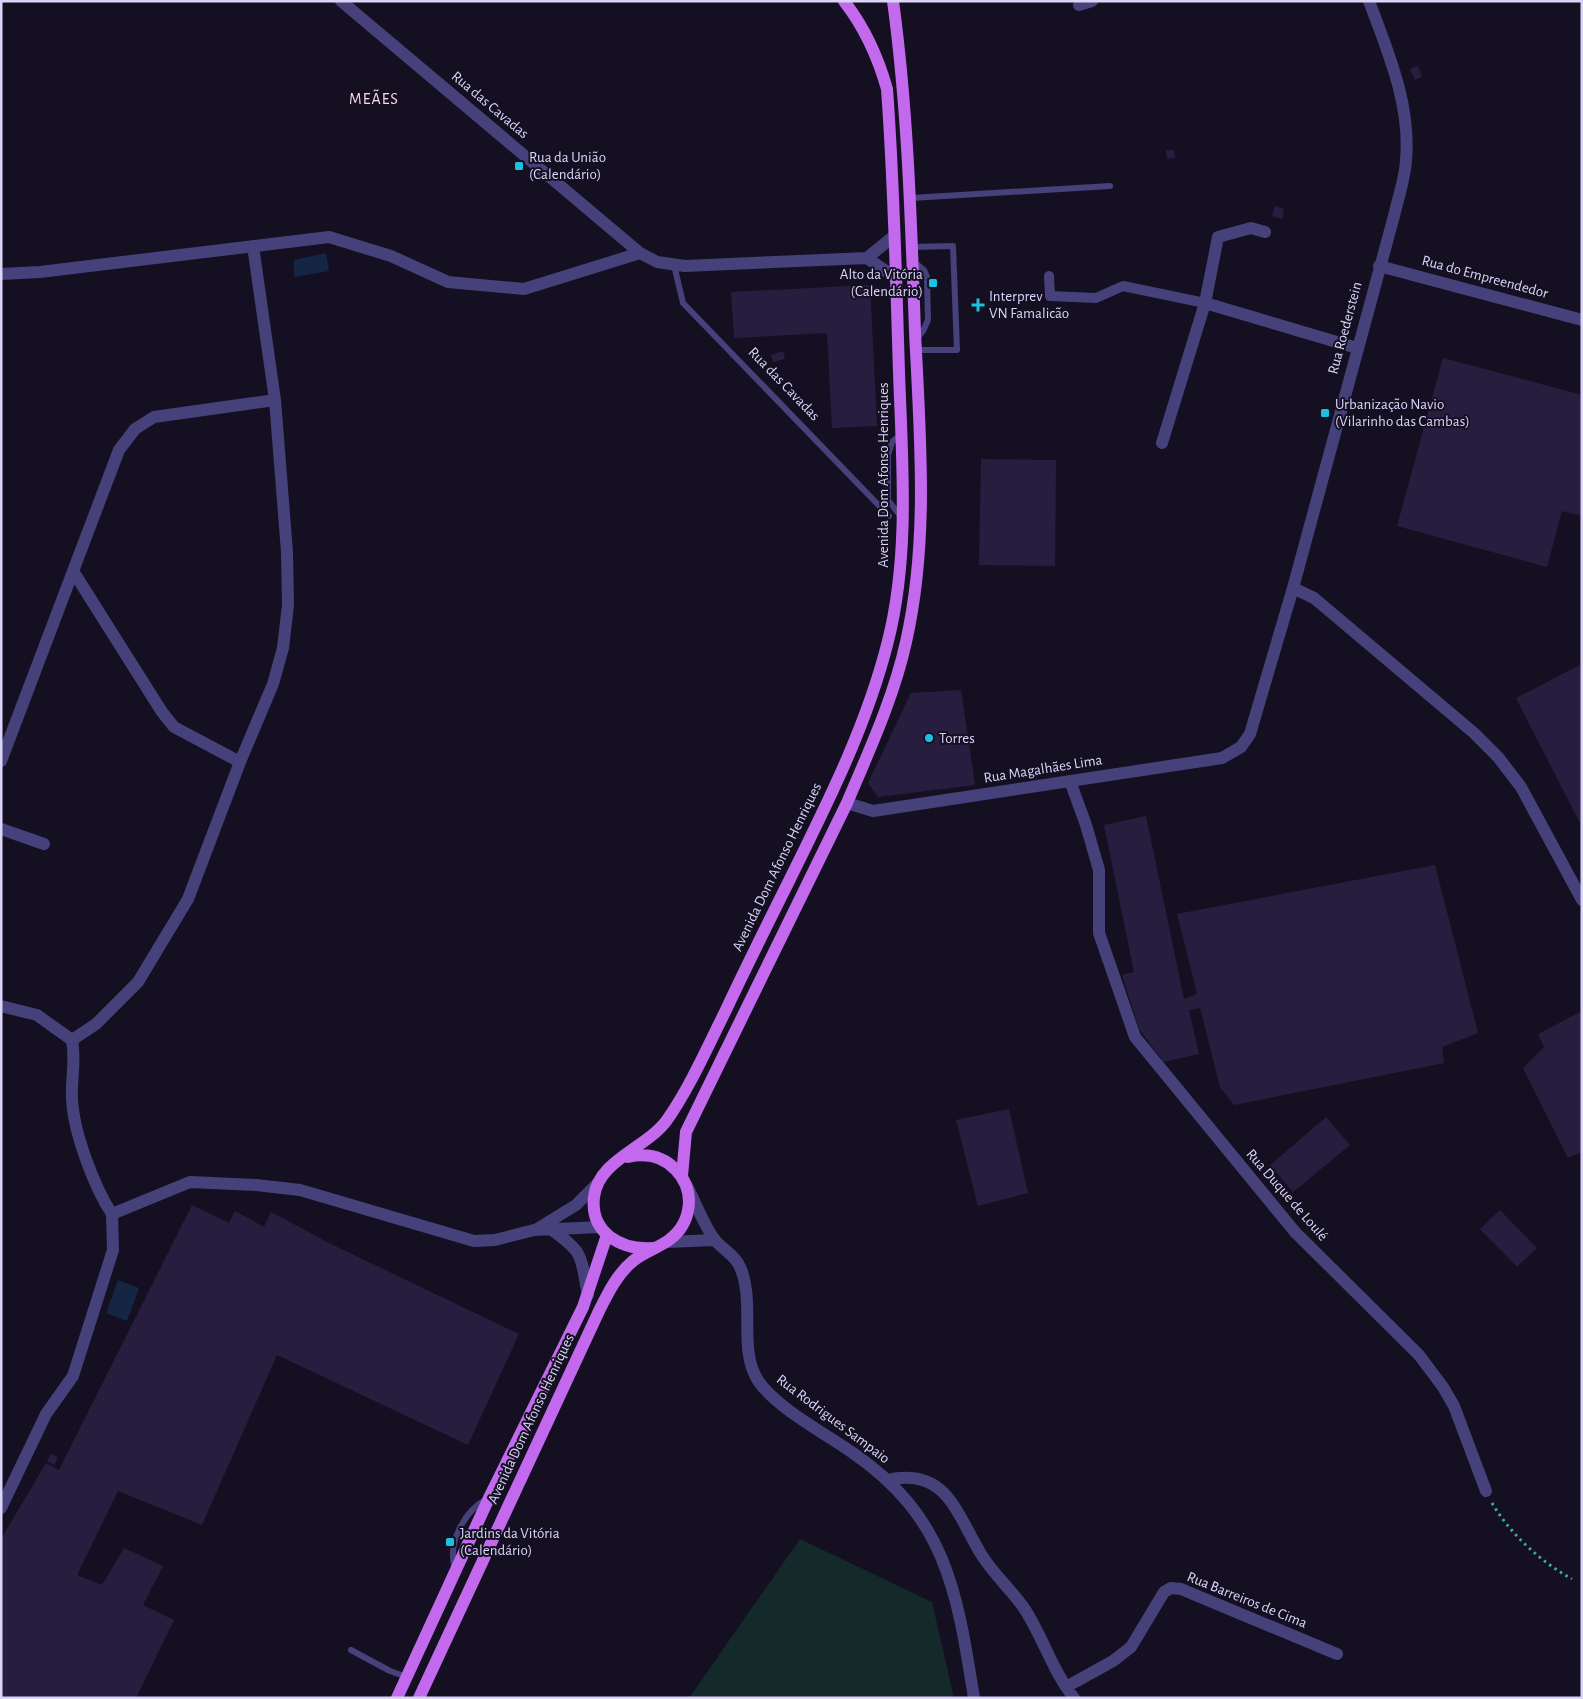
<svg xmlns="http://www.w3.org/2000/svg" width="1583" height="1699" font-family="'Alegreya Sans',sans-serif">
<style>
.green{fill:#14292a}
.water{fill:#152645}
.building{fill:#271e3f}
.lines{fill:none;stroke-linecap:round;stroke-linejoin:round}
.path{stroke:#3da6a6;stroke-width:3;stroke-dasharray:2.5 4;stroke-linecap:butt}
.service{stroke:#46417a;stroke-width:6}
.pedestrian{stroke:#46417a;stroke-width:10}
.minor{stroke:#46417a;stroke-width:12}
.tertiary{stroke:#46417a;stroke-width:12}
.primary{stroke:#c369ed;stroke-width:12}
.poi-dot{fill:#1bc1e0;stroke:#141021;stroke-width:2}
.labels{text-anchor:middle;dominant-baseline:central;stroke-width:4;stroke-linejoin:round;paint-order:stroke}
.street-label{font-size:15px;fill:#dbd5fa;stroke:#141021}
.poi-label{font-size:15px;fill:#dbd5fa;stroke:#141021;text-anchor:start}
.neighbourhood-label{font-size:16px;letter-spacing:1px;fill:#fad7eb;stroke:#141021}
</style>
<rect width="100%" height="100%" fill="#141021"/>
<path class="green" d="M800,1539L932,1602L954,1698H689Z"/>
<path class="water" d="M326,253L329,271L294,277V260Z
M118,1280L139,1288L127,1321L106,1313Z"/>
<path class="building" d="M1418,66L1422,77L1415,80L1410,69Z
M1166,150H1174L1175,158L1167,159Z
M1275,206L1284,209L1282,219L1272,216Z
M870,285L877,426L832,428L827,333L734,338L731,292Z
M783,351L785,359L773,362L771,355Z
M1443,358L1582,395V516L1562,511L1547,567L1397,526Z
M981,459L1056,460L1055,566L979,565Z
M1582,664V827L1516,698Z
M961,690L975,785L878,797L868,783L911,693Z
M1146,816L1184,999L1197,994L1177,914L1435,865L1478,1033L1442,1047L1444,1063L1234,1105L1220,1087L1200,1008L1189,1010L1199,1054L1164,1062L1139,1029L1122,975L1134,972L1104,825Z
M1582,1011V1152L1568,1158L1523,1068L1544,1047L1538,1034Z
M1009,1109L1028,1193L978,1206L956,1120Z
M1326,1117L1350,1145L1293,1192L1270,1165Z
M192,1205L229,1223L235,1211L264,1227L271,1212L333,1245L519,1334L468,1445L277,1355L202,1525L118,1491L77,1575L102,1585L124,1548L163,1566L143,1605L174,1620L136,1698H1V1539L46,1463L59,1470Z
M1500,1210L1537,1248L1517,1267L1480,1229Z
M51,1454L58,1457L54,1465L47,1461Z"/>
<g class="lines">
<path class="path" d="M1492,1503C1510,1534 1541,1562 1572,1579"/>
<path class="service" d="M911,198L1110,186
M912,247L953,246L957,350H916
M914,262L924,270L927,277L928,320L923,331L917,338
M674,265L683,303L889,516
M900,435L892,442L888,455V500L902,518
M455,1569C447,1543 464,1511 487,1499
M351,1650L390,1671L407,1677"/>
<path class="pedestrian" d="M1049,276L1050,296L1096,298L1123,286L1205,303"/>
<path class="minor" d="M1079,5L1092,1
M1379,266L1582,320
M1,274L40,272L329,237L391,256L448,282L524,289L640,253
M1205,303L1357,348
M1162,443L1205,303L1218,237L1251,228L1265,232
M73,571L162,712L174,727L240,762
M1,761L119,450L135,429L154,417L275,400
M1070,781L1086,825L1099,870V933L1135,1037L1295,1232L1419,1355L1443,1387L1454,1406L1486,1491
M1,829L44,844
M72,1040L96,1024L138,982L188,899L240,762L273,684L283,648L288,605L287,552L275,400L253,246
M887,1480C947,1467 956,1513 981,1554C993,1574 1011,1589 1024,1608C1043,1637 1052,1670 1074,1698
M1,1508L46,1414L73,1376L113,1250L112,1214
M1066,1687L1113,1661L1131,1647L1164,1592L1171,1588L1181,1589L1337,1654"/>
<path class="tertiary" d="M341,1L640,253L657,262L685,266L867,258L896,278
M867,258L894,236
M1293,588L1314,598L1474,733L1498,757L1521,787L1582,900
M847,803L873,811L1222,758L1241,747L1250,734L1293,588L1394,216C1398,198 1405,179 1406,160C1411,105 1388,52 1369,1
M1,1006L37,1015L72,1040C76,1062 71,1078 72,1098C73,1131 94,1187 112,1214L190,1182L256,1185L300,1190L474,1241L495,1240L534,1230L601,1227
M687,1186C696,1203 703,1224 715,1240C723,1250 735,1255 740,1267C756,1303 737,1350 759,1382C777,1408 826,1434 853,1453C947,1518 957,1592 974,1698
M537,1229L576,1205L597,1184
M552,1230C586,1254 580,1257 588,1295
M667,1242L715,1240"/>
<path class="primary" d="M682,1176L686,1132L847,803C869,751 894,697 906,642C929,541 920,435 915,332C911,221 908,111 893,1
M652,1248C621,1250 590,1233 594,1197C598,1160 647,1148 667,1120C690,1087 707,1048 725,1012C746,967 768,923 790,879C828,802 867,725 888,641C910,554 902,461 899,372C896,278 894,183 887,89C878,57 865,28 844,1
M397,1698L489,1498L583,1307L607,1235
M419,1698L599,1311C608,1293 617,1274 633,1261C644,1252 658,1248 669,1240C692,1223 696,1191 676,1170C663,1156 646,1153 628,1157"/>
</g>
<g class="poi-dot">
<rect x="514" y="161" width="10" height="10" rx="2.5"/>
<rect x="928" y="278" width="10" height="10" rx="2.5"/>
<path d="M975.5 297.5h5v5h5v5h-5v5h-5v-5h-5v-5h5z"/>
<rect x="1320" y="408" width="10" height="10" rx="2.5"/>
<circle cx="929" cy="738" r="5"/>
<rect x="445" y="1537" width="10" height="10" rx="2.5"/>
</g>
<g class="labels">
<g class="street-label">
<text transform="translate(490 105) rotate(40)">Rua das Cavadas</text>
<text transform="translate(1485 277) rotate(15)">Rua do Empreendedor</text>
<text transform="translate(1345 328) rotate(-75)">Rua Roederstein</text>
<text transform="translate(784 384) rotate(46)">Rua das Cavadas</text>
<text transform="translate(883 475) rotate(-90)">Avenida Dom Afonso Henriques</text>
<text transform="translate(1043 769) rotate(-9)">Rua Magalhães Lima</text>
<text transform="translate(777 867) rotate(-64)">Avenida Dom Afonso Henriques</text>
<text transform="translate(1287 1195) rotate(49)">Rua Duque de Loulé</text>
<text transform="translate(531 1419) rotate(-65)">Avenida Dom Afonso Henriques</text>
<text transform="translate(833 1419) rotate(37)">Rua Rodrigues Sampaio</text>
<text transform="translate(1247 1600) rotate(22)">Rua Barreiros de Cima</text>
</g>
<g class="poi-label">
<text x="529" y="157">Rua da União<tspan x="529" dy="17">(Calendário)</tspan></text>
<text x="923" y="274" text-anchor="end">Alto da Vitória<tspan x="923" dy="17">(Calendário)</tspan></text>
<text x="989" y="296">Interprev<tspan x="989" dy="17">VN Famalicão</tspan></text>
<text x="1335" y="404">Urbanização Navio<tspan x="1335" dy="17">(Vilarinho das Cambas)</tspan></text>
<text x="939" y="738">Torres</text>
<text x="460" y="1533">Jardins da Vitória<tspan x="460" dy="17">(Calendário)</tspan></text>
</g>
<g class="neighbourhood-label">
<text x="374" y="99">MEÃES</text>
</g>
</g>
<rect width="1583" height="1699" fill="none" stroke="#dbd5fa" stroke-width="5"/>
</svg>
